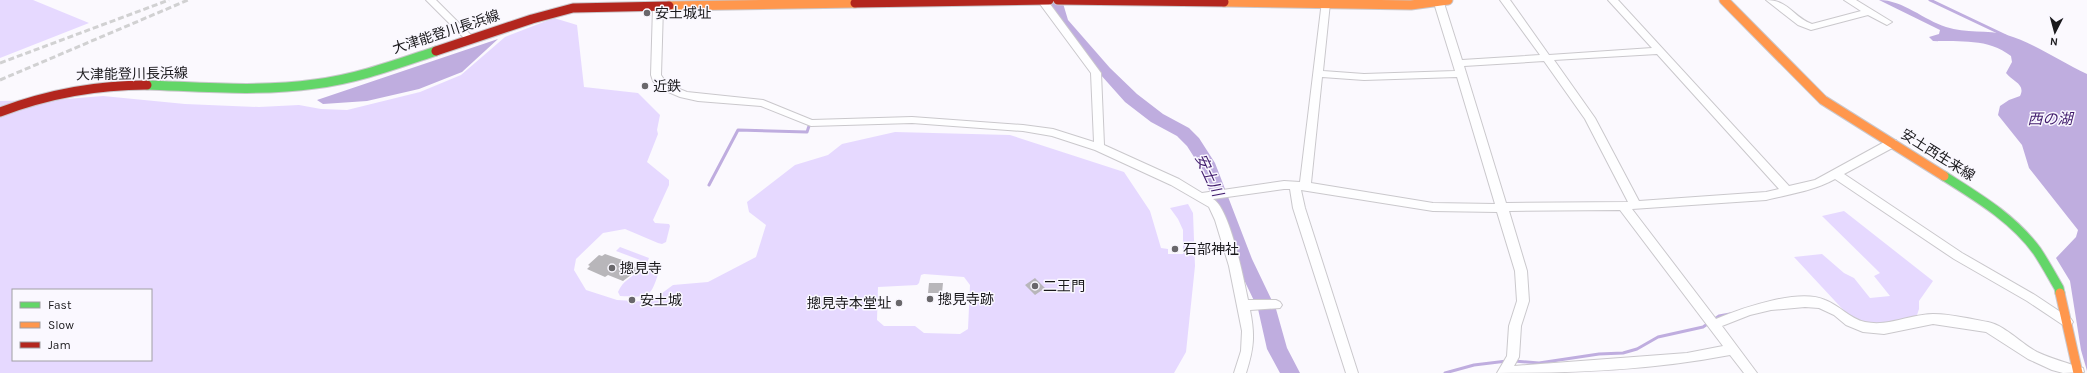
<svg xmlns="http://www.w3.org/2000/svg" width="2087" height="373" font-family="Karla,'Noto Sans JP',sans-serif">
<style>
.green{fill:#e6d9ff;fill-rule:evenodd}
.water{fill:#bfaddf}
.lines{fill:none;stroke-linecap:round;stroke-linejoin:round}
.stream{stroke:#bfaddf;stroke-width:3}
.river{fill:#bfaddf;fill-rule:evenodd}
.building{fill:#b8b6ba}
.street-casing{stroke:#cac8cc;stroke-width:2}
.fast-casing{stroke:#cac8cc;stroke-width:11}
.slow-casing{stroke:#cac8cc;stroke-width:11}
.jam-casing{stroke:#cac8cc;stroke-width:11}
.street{fill:#fefeff;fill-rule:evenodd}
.fast{stroke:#63d668;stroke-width:9}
.slow{stroke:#ff974d;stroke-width:9}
.jam{stroke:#b3261e;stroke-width:9}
.rail{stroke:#d1d1d2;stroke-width:3;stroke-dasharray:6 3;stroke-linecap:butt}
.poi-dot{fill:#69676b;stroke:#faf8ff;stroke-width:1.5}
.labels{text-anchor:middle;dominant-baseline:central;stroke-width:3;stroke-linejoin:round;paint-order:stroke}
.poi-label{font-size:14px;fill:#1a191c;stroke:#faf8ff;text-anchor:start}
.street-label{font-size:14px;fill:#1a191c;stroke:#faf8ff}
.water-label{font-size:15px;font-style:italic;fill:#401b6c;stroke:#faf8ff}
</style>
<rect width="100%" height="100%" fill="#fbf9fe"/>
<path class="green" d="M0,0H33L89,23L0,58Z
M554,18L577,25L584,87L638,93L660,115L657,130L658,134L647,162L669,180V185L653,220L655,223L669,224L670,226L666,242L662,244L658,243L625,229L603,233L576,259L574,270L586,290L617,300L650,302L673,285L708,282L756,257L766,225L749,212L747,202L795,165L828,155L842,144L895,132L1010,135L1124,172L1150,211L1161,248L1168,249V254H1183V230L1178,219L1170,208L1188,204L1193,213L1195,266L1186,352L1174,373H0V101L54,100L103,96L185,104L259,107L299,105L321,109L347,110L420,92L461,75L505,37ZM924,274L964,277L970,285L968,329L960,334L924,333L915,326H884L877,320L878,287L917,285L919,283L921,275ZM13,290H151V360H13Z
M1844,211L1933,281L1919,301V309L1915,321L1865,325L1848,315L1794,257L1822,254L1844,273L1854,278L1870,298L1890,296L1874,276L1880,273L1822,216Z
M620,247L649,258L647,263L657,264L661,266C650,297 653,298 620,296L618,292C623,280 632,278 640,269L637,265L640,260L616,251Z"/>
<path class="water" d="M1879,0C1903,0 1924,20 1946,27C1966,34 1987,29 2007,35C2034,43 2061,62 2087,74V371L2081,350L2070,281L2056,258L2076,237L2078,230L2029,168L2022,145L1998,115L2000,106L2009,100L2020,96C2026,84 2013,82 2006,73L2012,62L2011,56C1988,38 1960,42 1933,41L1929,37L1939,34L1940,30Z
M498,39L462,72L419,89L367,101L323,104L317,100Z"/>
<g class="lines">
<path class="stream" d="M1930,0L2006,36
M709,185L738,130L807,132L809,126
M1514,361L1539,363L1599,354L1623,353L1637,349L1658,337L1703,327L1719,316L1730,314
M1445,373L1474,365L1507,361"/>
<path class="river" d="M1048,0H1062L1068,20L1110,68L1137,94L1163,114L1189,128L1199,138L1215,163L1252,259L1276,309L1287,348L1300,373H1280L1267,349L1258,309L1234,259L1201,168L1187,146L1177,136L1151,122L1125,102L1100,74L1056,24Z"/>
</g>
<path class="building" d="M605,254L628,262L627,264L639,269L623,281L608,275L605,277L587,269L590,266L588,265L599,255L602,256Z
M1035,278L1045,288L1035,295L1025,285Z
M929,283H943L942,293H928Z"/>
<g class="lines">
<g class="street-casing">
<path id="street" d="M426,0H436L475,39L473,41H467Z
M1037,0H1047L1101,73L1104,145L1179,179L1202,193L1284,181L1300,182L1322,1H1328L1330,3L1323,71L1364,74L1455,71L1434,3L1439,0L1444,3L1462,60L1540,55L1500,0H1510L1549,55L1652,48L1608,0H1618L1789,186L1815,180L1888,140H1896L1897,143L1896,146L1844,174L1962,253L2035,295L2071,319L2073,322L2071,325L2067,327L2063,325L2027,301L1954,259L1835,179C1813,191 1790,194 1766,200L1632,209L1716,319C1742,308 1799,288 1825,300C1839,305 1850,319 1865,322C1889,327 1910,314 1933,314C1951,314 1971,319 1988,322C2004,325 2022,344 2037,352C2052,359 2067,363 2083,368L2084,372L2063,373L2052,370L2028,359L1986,332L1933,324L1884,334L1863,332L1846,325L1834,315L1819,308L1805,307L1771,310L1750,315L1722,326L1757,373H1744L1730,355C1653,370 1574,373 1497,373L1507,356L1509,326L1517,301L1515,271L1497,212L1433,211L1301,190L1305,208L1358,373H1346L1293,208L1290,189H1284L1213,199C1230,208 1244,281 1248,300H1276L1280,302L1282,305L1280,308L1250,310C1255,335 1254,348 1246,373H1234L1241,351L1242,331L1229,266L1215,220L1209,207L1171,185L1095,150L1052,136L1023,131L912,123L811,126L761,106L698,101L680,97L659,88L653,81L651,75L653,7L658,4L663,7L661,75L667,84L687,92L763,100L812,120L912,117L1023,125L1053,129L1094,142L1091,73ZM1657,54L1779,189L1766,192L1639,201L1595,118L1554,60ZM1544,61L1585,119L1628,202L1506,203L1464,66ZM1322,77L1364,80L1457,77L1495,204L1433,203L1311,183ZM1620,210L1723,346L1687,353L1514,366L1519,357L1521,326L1529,301L1527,271L1509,211Z
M1766,0C1789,0 1793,17 1812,24L1861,11L1844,0H1856L1892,22L1887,25L1868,15L1811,30L1798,25Z"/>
</g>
<g class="fast-casing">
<path id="fast" d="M147,85C203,87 259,92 315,84C357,79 397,64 436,51
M1944,176C1977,197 2013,218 2037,251C2045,263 2052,276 2059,288L2060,293"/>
</g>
<g class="slow-casing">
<path id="slow" d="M1724,0L1823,100L1944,176
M1224,2L1411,5L1448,0
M669,6L855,3
M2060,293L2078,373"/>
</g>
<g class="jam-casing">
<path id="jam" d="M1058,0L1224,2
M855,3L1049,0
M436,51L532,19L573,8L669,6
M0,112C48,94 95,85 147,85"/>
</g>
<use href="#street" class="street"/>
<use href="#fast" class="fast"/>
<use href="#slow" class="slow"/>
<use href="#jam" class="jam"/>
<path class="rail" d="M0,63L169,0
M0,80L188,0"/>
</g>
<g class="poi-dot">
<circle cx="647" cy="13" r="4"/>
<circle cx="645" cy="86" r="4"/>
<circle cx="1175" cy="249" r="4"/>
<circle cx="612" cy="268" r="4"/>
<circle cx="1035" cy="286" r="4"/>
<circle cx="930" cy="299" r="4"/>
<circle cx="632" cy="300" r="4"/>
<circle cx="899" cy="303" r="4"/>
</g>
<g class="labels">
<g class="poi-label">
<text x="655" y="13">安土城址</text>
<text x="653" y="86">近鉄</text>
<text x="1183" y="249">石部神社</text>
<text x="620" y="268">摠見寺</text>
<text x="1043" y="286">二王門</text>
<text x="938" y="299">摠見寺跡</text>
<text x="640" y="300">安土城</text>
<text x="891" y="303" text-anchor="end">摠見寺本堂址</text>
</g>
<g class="street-label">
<text transform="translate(446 32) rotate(-18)">大津能登川長浜線</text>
<text transform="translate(132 74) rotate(-1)">大津能登川長浜線</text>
<text transform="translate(1938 155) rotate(32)">安土西生来線</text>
</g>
<g class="water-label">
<text x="2050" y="119">西の湖</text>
<text transform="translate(1209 175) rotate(65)">安土川</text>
</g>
</g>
<rect x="12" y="289" width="140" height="72" fill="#faf8ff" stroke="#a09fa4"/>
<rect x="20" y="302" width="20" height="6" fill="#63d668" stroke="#a09fa4"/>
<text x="48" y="309" font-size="12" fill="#1a191c">Fast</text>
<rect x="20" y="322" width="20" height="6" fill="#ff974d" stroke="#a09fa4"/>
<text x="48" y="329" font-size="12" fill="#1a191c">Slow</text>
<rect x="20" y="342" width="20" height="6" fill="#b3261e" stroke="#a09fa4"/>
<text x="48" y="349" font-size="12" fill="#1a191c">Jam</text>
<g transform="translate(2055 32) rotate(186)" stroke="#faf8ff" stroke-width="3" paint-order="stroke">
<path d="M0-3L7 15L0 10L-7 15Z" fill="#1a191c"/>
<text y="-6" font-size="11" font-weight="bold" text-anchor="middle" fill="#1a191c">N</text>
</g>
</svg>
